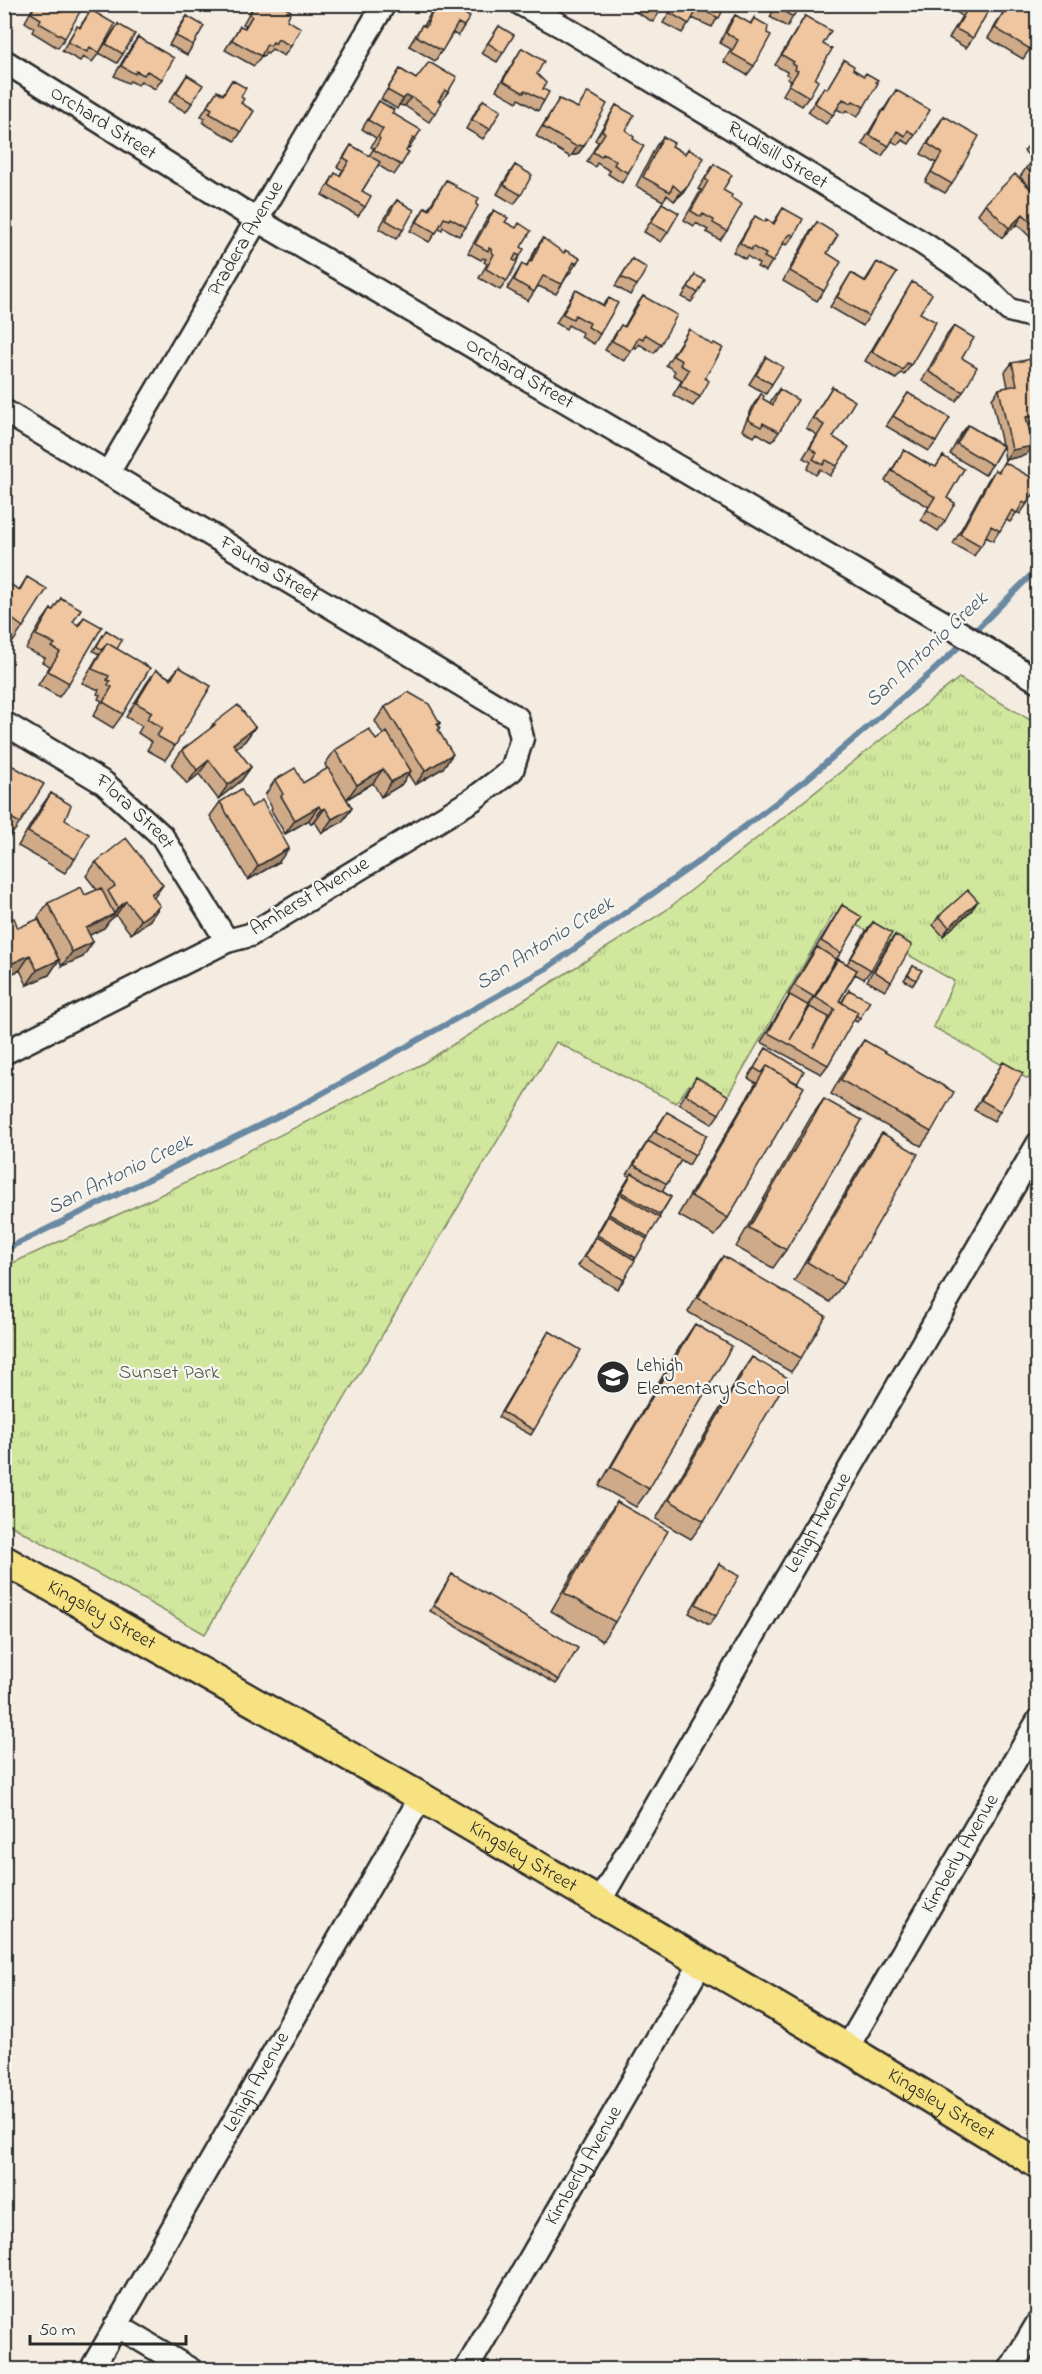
<svg xmlns="http://www.w3.org/2000/svg" width="1042" height="2374" font-family="'Indie Flower',sans-serif">
<style>
.park{fill:url(#park-tufts);stroke:#7e8964;stroke-width:1.5}
.lines{fill:none;stroke-linecap:round;stroke-linejoin:round}
.stream{stroke:#6989a2;stroke-width:6}
.minor-casing{stroke:#2b2b2b;stroke-width:27}
.major-casing{stroke:#2b2b2b;stroke-width:33}
.minor{stroke:#f6f6f2;stroke-width:22}
.major{stroke:#f7e281;stroke-width:28}
.wall{fill:#ceaa89;stroke:#2b2b2b;stroke-width:1.5}
.shaded-wall{fill:#a78b6f;stroke:#2b2b2b;stroke-width:1.5}
.building{fill:#efc69f;stroke:#2b2b2b;stroke-width:1.5}
.labels{text-anchor:middle;dominant-baseline:central;stroke-width:4.5;stroke-linejoin:round;paint-order:stroke}
.street-label{font-size:20px;fill:#2b2b2b;stroke:#f6f6f2}
.poi-label{font-size:20px;fill:#2b2b2b;stroke:#f6f6f2;text-anchor:start}
.park-label{font-size:20px;fill:#545a48;stroke:#f6f6f2}
.water-label{font-size:21px;font-style:italic;fill:#4a5a66;stroke:#f6f6f2}
</style>
<defs>
<pattern id="park-tufts" width="24" height="20" patternUnits="userSpaceOnUse" patternTransform="scale(1.5)"><rect width="24" height="20" fill="#d0e79d"/><path d="M3 7l-1-3M5 7V3M7 7l1-3M15 17l-1-3M17 17v-4M19 17l1-3" fill="none" stroke="#b3c687"/></pattern>
</defs>
<rect width="100%" height="100%" fill="#f5ece1"/>
<filter id="ink" filterUnits="userSpaceOnUse"><feTurbulence type="fractalNoise" baseFrequency=".0167" numOctaves="2"/><feDisplacementMap in="SourceGraphic" scale="12" xChannelSelector="R" yChannelSelector="G"/><feConvolveMatrix kernelMatrix="1 2 1 2 8 2 1 2 1" color-interpolation-filters="sRGB"/></filter>
<g filter="url(#ink)">
<path class="park" d="M959,678L1037,724L1038,1061L1028,1079L933,1027L954,981L834,912L723,1104L689,1085L676,1103L556,1042L205,1634L5,1522L4,1267L156,1197L422,1064L665,911Z"/>
<g class="lines">
<path class="stream" d="M972,634L1038,568
M4,1250L307,1102L547,968L702,859L806,780L932,672L965,641"/>
<g class="minor-casing">
<g id="minor">
<path id="s1" d="M521,4L565,28L924,244L982,283L1009,310L1028,315L1038,312"/>
<path id="s2" d="M4,61L257,220L949,626L1038,681"/>
<path id="s3" d="M4,411L517,718L522,738L512,770L472,800L250,935L227,941L4,1053"/>
<path id="s4" d="M108,473L384,4"/>
<path id="s5" d="M4,723L104,783L162,836L227,941"/>
<path id="s6" d="M599,1902L1038,1144"/>
<path id="s7" d="M847,2048L1038,1721"/>
<path d="M116,2325L191,2370"/>
<path id="s8" d="M91,2370L421,1797"/>
<path id="s9" d="M466,2370L701,1963"/>
<path d="M1010,2370L1038,2323"/>
</g>
</g>
<g class="major-casing">
<g id="major">
<path id="s10" d="M4,1560L421,1797L847,2048L1038,2164"/>
</g>
</g>
<use href="#minor" class="minor"/>
<use href="#major" class="major"/>
</g>
<path class="wall" d="M35,4H51L50,5L60,12L65,4V38L58,48L32,32L34,28L25,22Z
M207,4H218L215,9Z
M254,4H279L287,20L291,46L284,56L272,49L268,53L266,52L264,56L262,55L254,66L225,50L240,26L244,28L246,25L243,24Z
M306,4H314L312,8Z
M435,4H448L464,26L458,36L453,33L435,61L409,46L422,25L424,26Z
M637,4H665L653,22L634,11Z
M674,4H726L712,27L692,18L682,33L663,23Z
M777,4H800L787,27L770,17Z
M877,4H893L888,11Z
M897,4H907L904,9Z
M944,4H992L973,38L966,48L949,38L962,16Z
M1008,4H1020L1027,8L1029,4H1038L1030,49L1023,59L988,38Z
M91,10L99,53L92,62L83,57L80,61L62,51L77,26L79,28Z
M735,15L750,24L754,18V66L747,75L724,62L731,49L720,43L728,25Z
M187,16L193,45L187,55L169,45L180,26Z
M805,16L823,44L809,97L802,106L783,95L791,81L788,79L789,76L786,74L787,72L775,65Z
M118,24L123,54L117,63L99,53Z
M499,26L503,53L497,62L481,53Z
M138,37L162,79L155,89L141,81L138,85L130,81L128,83L114,76L131,47Z
M522,48L537,74L543,89L544,101L538,111L519,99L517,102L496,90Z
M844,60L853,69L864,107L857,117L846,110L844,113L837,109L826,124L808,112L824,87L827,89Z
M400,69L416,79L449,74L448,92L441,102L439,100L435,113L429,122L405,106L399,105L397,109L381,99Z
M187,75L192,103L186,112L169,102Z
M232,80L241,97V132L235,141L203,123L205,118L201,116L217,91L223,94Z
M896,90L915,135L909,144L902,140L898,145L892,141L882,156L862,144L876,120L883,111Z
M588,92L584,146L577,155H572L570,157L536,136L559,99L578,108Z
M483,100L490,129L483,139L466,129L477,109Z
M379,101L392,113L415,139L409,149L407,148L401,165L394,175L378,165L362,191L365,207L358,216L322,195L335,173L339,176L343,170L337,167L351,145L369,156L374,148L371,147L376,138L362,129Z
M616,105L626,130L633,139L628,173L622,183L608,174L610,171L597,163L595,167L587,162L598,142L595,140Z
M944,116L952,184L945,193L925,182L936,163L921,154L937,126Z
M1038,135V195L1020,177L1026,168L1034,161L1024,151L1031,142Z
M663,137L672,146L685,154L688,149L689,184L683,193L674,201L667,195L663,201L636,186L656,146Z
M714,164L723,190L731,198L727,231L720,240L706,232L708,230L696,223L694,226L684,220L701,190L698,189Z
M515,165L521,195L514,204L497,194L508,175Z
M446,180L476,204L466,227L459,236L443,227L442,230L439,228L429,242L410,231L425,207L428,209Z
M1038,196V233L1032,239L1017,224L1002,238L978,214L985,204Z
M397,200L403,230L396,239L379,229L390,209Z
M662,203L668,232L661,242L644,232Z
M783,208L794,236L787,245L784,244L782,245L766,271L757,267L759,264L747,256L745,259L733,252L755,216L764,222L773,223Z
M494,210L505,222L521,247L520,256L516,262L507,281L500,290L479,278L487,264L484,262L486,259L483,258L481,260L468,253L487,219Z
M817,222L827,253L824,291L817,301L783,281L810,232Z
M543,238L576,264L570,273H569L556,294L538,286L528,301L507,289L522,264L526,266L530,261L536,248Z
M632,259L637,285L630,295L615,286Z
M877,262L869,316L863,326L830,307L851,273L865,281Z
M695,275L698,293L691,302L682,297Z
M912,282L920,313L911,365L904,375L901,373L896,379L865,361L906,292Z
M576,290L603,305L609,298L600,334L594,344L581,337L583,333L568,325L566,329L556,323L570,299Z
M643,296L661,344L654,353L639,344L636,348L633,347L624,361L605,350L621,325L624,327L636,306Z
M954,326L962,358L963,392L956,401L922,381L947,335Z
M689,329L705,378L700,397L693,406L673,395L682,380L673,375L675,371L666,365Z
M766,357L772,384L766,394L749,384Z
M1012,363L1038,423L1028,425L1026,455L1005,460L1003,446L992,465L985,475L950,454L961,434L968,425L1002,445L992,399L999,389L1008,387L1005,372Z
M832,387L833,437L837,466L830,476L820,469L816,475L807,469L811,462L803,458L817,435L806,428Z
M779,389V432L772,442L757,433L754,437L742,430L754,404L761,394L763,399L770,403L772,399Z
M908,393L936,442L929,451L886,426Z
M904,450L931,466L936,467L943,456L947,498L945,521L938,531L921,520L929,507L885,481Z
M1004,462L1038,488L1020,514L1017,512L1010,522L1006,520L993,541L986,537L974,556L953,544L988,480L995,470L998,472Z
M27,577L23,627L13,642L4,635V581L19,590Z
M61,598L73,622L78,625L84,617L69,683L59,697L38,685L50,666L42,662L45,658L26,649L41,623L51,609L53,610Z
M103,635L117,649L123,714L113,728L93,716L102,701L98,699L100,695L97,694L99,690L82,683L99,654L93,651Z
M179,667L175,746L165,760L147,750L152,742L138,733L142,726L126,717L146,684L156,670L170,678Z
M385,707L440,723L438,726V730L443,768L415,785L408,774L401,785L381,797L373,783L347,799L352,808L342,822L322,833L315,822L311,824L309,820L285,834L271,810L272,808L265,795L275,780L303,783L327,769L325,764L335,750L376,740L383,735L375,721Z
M213,724L255,727L245,741L236,748L251,767L241,781L218,799L199,774L187,784L172,765L182,750L210,729Z
M11,765L20,823L10,837L4,833V775Z
M51,793L65,820L75,859L65,873L18,846L41,807Z
M220,802L251,807L279,862L248,880L210,816Z
M96,862L154,898L150,920L131,934L116,915L109,921L104,928L89,935L83,957L62,966L38,917L48,903L85,895L97,890L86,876Z
M842,905L841,953L834,962L808,1005L803,1018L809,1007L831,968L838,959L847,964L866,931L873,922L871,970L864,979L855,974L839,1001L841,1003L849,990L860,1018L857,1022L853,1020L828,1065L821,1074L761,1042L789,996L788,995L810,957Z
M971,911L943,936L933,925L939,916Z
M4,922L18,928L59,960L49,975L27,985L20,970L4,977Z
M895,935L891,982L885,991L867,981L888,944Z
M913,966L916,980L913,985L904,980Z
M864,1040L931,1132L921,1146L831,1094L854,1054Z
M766,1048L797,1084L728,1218L715,1236L678,1215L756,1083L748,1078Z
M1003,1062L1000,1111L994,1121L974,1110Z
M696,1077L719,1114L712,1124L679,1104Z
M824,1099L786,1250L773,1268L736,1247L811,1117Z
M667,1112L695,1155L689,1165L681,1160L662,1191L671,1197L634,1260L624,1280L617,1289L578,1266L615,1202H614L630,1176L627,1175L642,1150Z
M882,1133L843,1284L830,1302L794,1281L869,1152Z
M723,1256L801,1358L791,1372L688,1312L713,1270Z
M695,1324L649,1489L636,1507L599,1486L682,1343Z
M549,1331L534,1430L531,1435L498,1417Z
M752,1357L704,1521L691,1539L656,1519L739,1376Z
M617,1502L615,1622L602,1641L551,1611L604,1520Z
M719,1564L716,1616L709,1625L689,1613L712,1574Z
M452,1574L559,1680L556,1684L430,1611Z"/>
<path class="shaded-wall" d="M406,96L411,97L405,106L399,105Z
M578,145L584,146L577,155H572Z
M689,184L683,193L674,201L681,192Z
M1023,214L1017,224L1002,238L1009,228Z
M1038,415V423L1020,427L1026,417Z
M1033,446L1026,455L1005,460L1012,450Z
M255,727L245,741L223,758L233,744Z
M453,754L443,768L415,785L425,771Z
M209,760L199,774L187,784L197,770Z
M251,767L241,781L218,799L228,785Z
M383,769L373,783L347,799L357,785Z
M411,771L401,785L381,797L391,782Z
M319,806L309,820L285,834L295,820Z
M325,808L315,822L311,824L321,810Z
M352,808L342,822L322,833L332,819Z
M289,848L279,862L248,880L258,866Z
M163,885L153,899L151,894Z
M126,901L116,915L109,921L104,928L76,942L86,928L113,915L118,908Z
M978,901L971,911L943,936L949,927Z
M160,906L150,920L131,934L141,920Z
M93,942L83,957L62,966L72,952Z
M30,955L20,970L4,977V967Z
M59,960L49,975L27,985L37,970Z"/>
<path class="building" d="M36,4H51L50,5L61,12L66,4H72L81,10L65,38L39,23L41,19L31,13Z
M255,4H279L291,11L287,20L301,28L291,46L278,39L275,44L273,42L270,46L267,44L261,56L232,40L240,26L245,28L252,16L250,14Z
M436,4H448L470,17L464,26L458,23L442,51L416,36L422,25L426,27Z
M647,4H665L660,12Z
M675,4H726L719,18L698,8L689,24L670,13Z
M778,4H800L793,17L776,7Z
M966,4H992L973,38L956,29L969,6Z
M1009,4H1020L1027,9L1030,4H1038V36L1030,49L995,28Z
M91,10L115,24L99,53L90,47L87,52L68,42L77,26L80,28Z
M735,15L751,24L754,18L768,26L767,33L771,35L754,66L731,53L738,40L726,33Z
M187,16L204,26L193,45L176,36Z
M805,16L831,31L823,44L832,49L815,79L818,81L809,97L789,85L798,71L795,70L796,66L792,64L794,62L782,55Z
M118,24L135,34L123,54L106,44Z
M499,26L514,35L503,53L488,43Z
M138,37L174,58L162,79L147,71L144,75L136,71L135,74L121,66Z
M522,48L544,61L537,74L546,83L543,89L549,92L544,101L525,90L524,93L503,81Z
M844,60L854,66L853,69L864,76L866,73L878,80L876,82L878,83L864,107L853,101L851,103L843,99L833,115L815,103L824,87L827,89Z
M429,62L449,74L450,73L457,77L448,92L445,90L438,101L441,103L435,113L411,97L406,96L403,99L387,90L400,69L416,79Z
M187,75L203,85L192,103L176,93Z
M232,80L246,88L241,97L244,99L241,103L254,111L241,132L209,113L212,109L207,106L217,91L223,95Z
M896,90L930,110L915,135L908,130L905,136L897,131L889,146L869,135L882,111H884Z
M588,92L607,104L584,146L578,145L577,147L543,127L559,99L578,108Z
M483,100L501,110L490,129L472,120Z
M379,101L394,110L392,113L421,130L415,139L413,138L406,151L409,152L401,165L374,150L380,139L378,137L383,129L368,120Z
M616,105L634,115L626,130L634,137L633,139L644,146L628,173L614,165L616,161L603,154L601,157L593,152L605,133L602,131Z
M944,116L979,136L952,184L931,172L942,153L928,144Z
M1038,135V148L1031,142Z
M663,137L674,143L672,146L685,154L688,149L704,158L689,184L681,192L673,185L670,192L643,177Z
M351,145L380,162L362,191L371,196L365,207L329,185L335,173L340,176L349,161L344,158Z
M1038,157V179L1026,168Z
M714,164L732,175L723,190L732,195L731,198L742,204L727,231L713,223L714,220L703,214L701,217L691,211L708,181L705,179Z
M515,165L532,175L521,195L504,185Z
M1015,174L1038,196V228L1023,214L1009,228L985,204Z
M446,180L456,185L455,187L479,198L476,204L478,206L466,227L450,218L449,220L444,218L436,233L417,222L425,207L429,210Z
M397,200L414,210L403,230L386,220Z
M662,203L679,213L668,232L651,223Z
M783,208L803,219L794,236L791,234L786,238L773,262L764,257L766,254L753,247L751,250L740,243L755,216L765,222L766,219L774,224Z
M494,210L508,218L505,222L516,228L519,223L531,231L521,247L524,249L520,256L516,254L513,260L517,262L507,281L486,269L494,254L491,252L492,250L489,248L488,251L475,244Z
M817,222L838,235L827,253L841,262L824,291L790,271Z
M543,238L564,253L565,250L580,258L576,264L574,262L562,284L543,276L534,292L514,280L522,264L527,267L529,261L531,262Z
M632,259L647,268L637,285L621,277Z
M877,262L897,273L869,316L837,297L851,273L866,282Z
M695,275L705,280L698,293L688,287Z
M912,282L932,294L920,313L936,322L911,365L907,363L903,370L872,352Z
M576,290L604,306L609,298L618,303L600,334L588,327L590,323L575,315L573,319L563,314Z
M643,296L677,315L661,344L645,334L643,339L639,337L631,351L612,341L621,325L625,327Z
M954,326L974,338L962,358L977,367L963,392L929,372Z
M689,329L712,345L714,343L723,348L705,378L709,381L700,397L680,385L689,370L680,365L682,361L673,356Z
M766,357L783,367L772,384L756,375Z
M1036,358L1038,365V415L1026,417L1033,446L1012,450L999,389L1017,385L1012,363Z
M832,387L855,401L833,437L849,447L837,466L826,460L823,465L813,459L817,453L810,448L824,425L813,418Z
M779,389L798,400L779,432L763,423L761,427L748,420L761,394L764,396L763,399L773,405Z
M908,393L950,418L936,442L893,416Z
M968,425L1003,446L992,465L957,444Z
M904,450L931,466L932,465L936,467L943,456L964,469L947,498L955,503L945,521L927,510L935,497L892,471Z
M1004,462L1038,481V488L1026,504L1023,502L1017,513L1012,510L1000,531L991,526L981,546L960,534L995,470L999,472Z
M27,577L47,589L23,627L8,616L4,619V581L20,590Z
M61,598L81,609L73,622L79,626L84,617L102,627L69,683L48,671L60,652L52,647L55,644L36,635L51,609L53,610Z
M106,630L122,640L117,649L107,643L102,650L97,646Z
M107,643L150,668L123,714L103,702L112,687L108,685L110,681L107,680L109,676L92,669Z
M179,667L211,686L175,746L157,736L162,728L147,719L152,712L136,703L156,670L171,679Z
M408,692L429,704L440,723L437,724L440,728L438,730L453,754L425,771L385,707Z
M238,705L255,727L233,744L251,767L228,785L209,760L197,770L182,750L215,725L213,724Z
M369,729L376,740L387,732L411,771L391,782L383,769L357,785L335,750Z
M11,765L44,784L20,823L4,814V777Z
M295,768L303,783L328,768L352,808L332,819L325,808L321,810L319,806L295,820L281,796L283,794L275,780Z
M241,789L251,807L262,800L289,848L258,866L220,802Z
M51,793L71,805L65,820L89,834L75,859L28,832Z
M126,838L163,885L151,894L160,906L141,920L126,901L118,908L108,891L115,886L96,862Z
M81,887L85,895L101,888L114,914L86,928L93,942L72,952L48,903Z
M968,890L978,901L949,927L939,916Z
M842,905L862,917L841,953L821,941Z
M14,918L18,928L38,919L59,960L37,970L30,955L4,967V922Z
M873,922L892,933L871,970L851,958Z
M895,935L912,945L891,982L874,971Z
M817,947L836,959L814,997L794,985Z
M838,959L857,970L839,1001L858,1012L828,1065L768,1033L790,995L809,1006L790,1040L810,1007L829,1017L813,1048L835,1009L815,997Z
M913,966L922,970L916,980L908,975Z
M849,990L870,1001L860,1018L856,1015L858,1012L842,1003Z
M864,1040L954,1092L931,1132L841,1080Z
M766,1048L804,1071L797,1084L767,1066L762,1073L754,1068Z
M1003,1062L1023,1073L1000,1111L981,1100Z
M767,1066L804,1087L728,1218L691,1196Z
M696,1077L729,1096L719,1114L686,1095Z
M824,1099L862,1120L786,1250L749,1228Z
M667,1112L707,1135L695,1155L655,1132Z
M882,1133L918,1154L843,1284L807,1262Z
M648,1141L681,1160L667,1184L634,1165Z
M632,1173L671,1197L660,1215L621,1192Z
M620,1194L660,1218L648,1237L609,1214Z
M608,1216L647,1239L636,1258L597,1235Z
M596,1237L635,1260L624,1280L585,1257Z
M723,1256L826,1316L801,1358L698,1298Z
M695,1324L732,1346L649,1489L611,1467Z
M549,1331L581,1350L534,1430L502,1412Z
M752,1357L788,1378L704,1521L669,1500Z
M617,1502L668,1531L615,1622L564,1593Z
M719,1564L739,1576L716,1616L696,1604Z
M452,1574L578,1648L559,1680L434,1606Z"/>
</g>
<defs>
<g id="school-disc" transform="scale(1.725)"><circle r="9.5" fill="#2b2b2b" stroke="#f6f6f2"/><path d="M0-5L7-2L0 1L-7-2ZM-4 1L0 2.5L4 1V4Q0 6-4 4Z" fill="#fff"/></g>
</defs>
<g fill-rule="evenodd">
<use href="#school-disc" x="613" y="1377"/>
</g>
<g class="labels">
<g class="street-label">
<text stroke="none"><textPath href="#s2" startOffset="117">Orchard Street</textPath></text>
<text stroke="none"><textPath href="#s1" startOffset="298">Rudisill Street</textPath></text>
<text stroke="none"><textPath href="#s4" startOffset="272">Pradera Avenue</textPath></text>
<text stroke="none"><textPath href="#s2" startOffset="603">Orchard Street</textPath></text>
<text stroke="none"><textPath href="#s3" startOffset="309">Fauna Street</textPath></text>
<text stroke="none"><textPath href="#s5" startOffset="159">Flora Street</textPath></text>
<text transform="translate(310 897) rotate(-31)">Amherst Avenue</text>
<text stroke="none"><textPath href="#s6" startOffset="438">Lehigh Avenue</textPath></text>
<text stroke="none"><textPath href="#s10" startOffset="112">Kingsley Street</textPath></text>
<text stroke="none"><textPath href="#s7" startOffset="225">Kimberly Avenue</textPath></text>
<text stroke="none"><textPath href="#s10" startOffset="598">Kingsley Street</textPath></text>
<text stroke="none"><textPath href="#s8" startOffset="332">Lehigh Avenue</textPath></text>
<text stroke="none"><textPath href="#s10" startOffset="1084">Kingsley Street</textPath></text>
<text stroke="none"><textPath href="#s9" startOffset="236">Kimberly Avenue</textPath></text>
</g>
<g class="poi-label">
<text x="636" y="1366">Lehigh<tspan x="636" dy="23">Elementary School</tspan></text>
</g>
<g class="park-label">
<text x="169" y="1373">Sunset Park</text>
</g>
<g class="water-label">
<text transform="translate(927 650) rotate(-43)">San Antonio Creek</text>
<text transform="translate(545 944) rotate(-32)">San Antonio Creek</text>
<text transform="translate(120 1175) rotate(-26)">San Antonio Creek</text>
</g>
</g>
<rect width="1042" height="2374" fill="none" stroke="#f6f6f2" stroke-width="24"/>
<rect x="12" y="12" width="1018" height="2350" fill="none" stroke="#2b2b2b" stroke-width="2" filter="url(#ink)"/>
<path d="M30 2335v9h156v-9" fill="none" stroke="#2b2b2b" stroke-width="3"/>
<text x="39" y="2335" font-size="18" fill="#2b2b2b" stroke="#f6f6f2" stroke-width="4.5" paint-order="stroke">50 m</text>
</svg>
